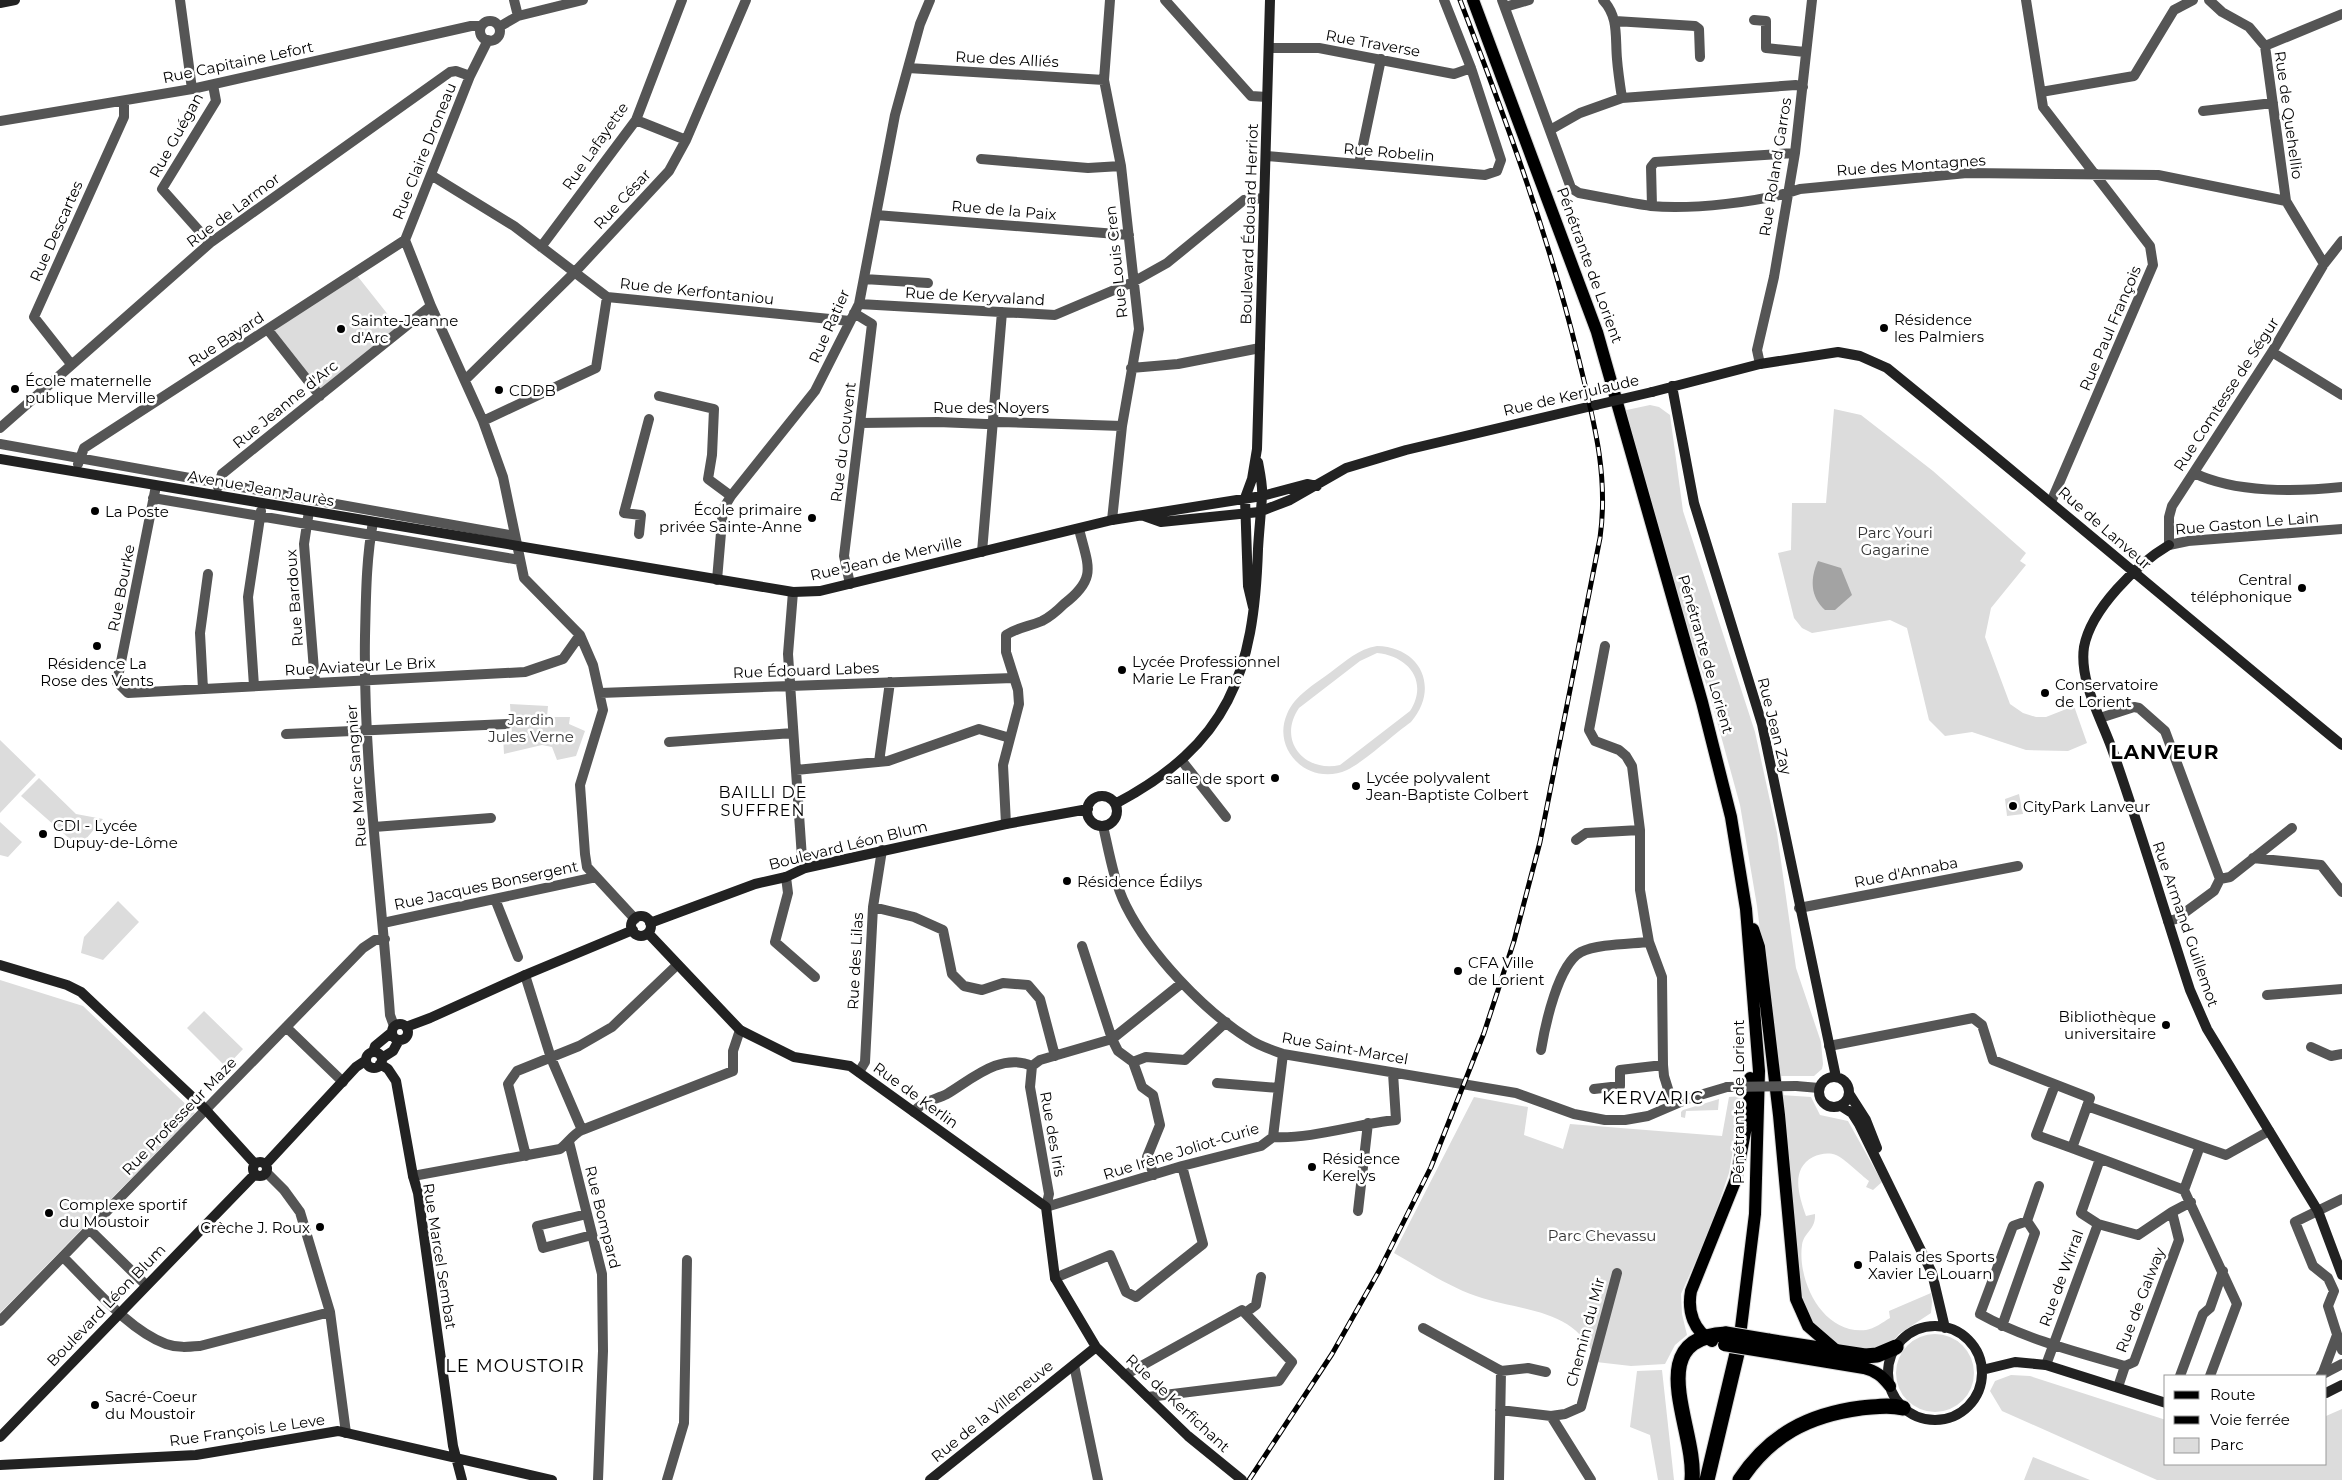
<svg xmlns="http://www.w3.org/2000/svg" width="2342" height="1480" font-family="Montserrat,sans-serif">
<style>
.green{fill:#dcdcdc;fill-rule:evenodd}
.water{fill:#a3a3a3}
.lines{fill:none;stroke-linecap:round;stroke-linejoin:round}
.primary-casing{stroke:#dbdbdb;stroke-width:14}
.highway-casing{stroke:#dbdbdb;stroke-width:17}
.street{stroke:#555;stroke-width:10}
.secondary{stroke:#222;stroke-width:10}
.primary{stroke:#000;stroke-width:12}
.highway{stroke:#000;stroke-width:15}
.rail-casing{stroke:#000;stroke-width:5}
.rail{stroke:#fff;stroke-width:3;stroke-dasharray:9;stroke-linecap:butt}
.primary-bridge-casing{stroke:#dbdbdb;stroke-width:14;stroke-linecap:butt}
.highway-bridge-casing{stroke:#dbdbdb;stroke-width:17;stroke-linecap:butt}
.street-bridge{stroke:#555;stroke-width:10}
.secondary-bridge{stroke:#222;stroke-width:10}
.primary-bridge{stroke:#000;stroke-width:12}
.highway-bridge{stroke:#000;stroke-width:15}
.poi-dot{fill:#000;stroke:#fff;stroke-width:2}
.labels{text-anchor:middle;dominant-baseline:central;stroke-width:5;stroke-linejoin:round;paint-order:stroke}
.street-label{font-size:15px;fill:#000;stroke:#fff}
.poi-label{font-size:15px;fill:#000;stroke:#fff;text-anchor:start}
.park-label{font-size:15px;fill:#333;stroke:#fff}
.neighbourhood-label{font-size:16px;letter-spacing:1px;fill:#000;stroke:#fff}
.quarter-label{font-size:18px;letter-spacing:1px;fill:#000;stroke:#fff}
.district-label{font-size:20px;font-weight:bold;letter-spacing:1px;fill:#000;stroke:#fff}
</style>
<rect width="100%" height="100%" fill="#fff"/>
<path class="green" d="M355,273L401,331L320,396L268,330Z
M1650,405L1659,407L1670,415L1683,511L1755,732L1777,833L1796,968L1821,1042L1823,1064L1822,1069L1814,1076H1778L1757,906L1740,805L1710,696L1671,577L1622,411Z
M1834,409L1861,415L1933,471L2026,553L2020,561L2026,565L1991,608L1985,637L2010,704L2023,713L2036,717H2046L2074,706L2087,743L2068,751L2026,750L1972,732L1945,736L1929,720L1907,628L1890,620L1812,633L1802,628L1794,618L1778,553L1791,550L1792,503H1826Z
M1377,646C1421,647 1440,688 1411,722C1394,734 1364,762 1347,770C1310,787 1271,751 1287,714C1295,695 1315,684 1331,672C1346,661 1358,649 1377,646ZM1377,653C1408,656 1429,681 1410,711L1340,765C1304,773 1277,740 1299,708L1360,661Z
M510,704L548,706L547,717H570L569,724L585,731L576,756L557,760L552,747L542,745L504,754L503,735H512Z
M0,740L36,775L0,813Z
M39,778L76,814L103,819L79,847L21,796Z
M2019,794L2023,814L2007,816L2005,799Z
M0,822L22,842L8,857L0,855Z
M118,901L139,922L103,960L81,953L84,937Z
M0,980L83,1006L195,1113L0,1313Z
M204,1011L243,1049L226,1067L187,1028Z
M1781,1095L1811,1097L1820,1115L1848,1121L1882,1182L1873,1190L1866,1187L1869,1181C1861,1175 1844,1158 1836,1155C1828,1152 1820,1154 1813,1157C1790,1169 1799,1196 1806,1216L1815,1214C1816,1230 1804,1232 1802,1245C1797,1281 1823,1335 1866,1330C1874,1329 1883,1322 1890,1318L1889,1311L1931,1293L1932,1302L1931,1313L1899,1334L1891,1344L1865,1352L1836,1344L1813,1325L1800,1300Z
M1742,1096L1729,1173L1710,1229L1681,1294L1682,1314L1687,1335L1675,1345L1665,1364L1631,1366L1596,1362C1578,1307 1521,1312 1476,1296C1447,1286 1421,1268 1394,1253L1474,1097L1528,1107L1524,1135L1563,1149L1570,1124L1722,1136L1729,1097Z
M1719,1099L1718,1110L1686,1111L1685,1118L1681,1117V1112L1683,1110Z
M1896 1373a39 39 0 1 1 78 0a39 39 0 1 1-78 0Z
M1662,1370L1674,1480H1658L1650,1435L1630,1427L1637,1371Z
M2011,1375L2030,1376L2166,1420V1464H2326V1416L2342,1409V1480H2157L2002,1411L1990,1391L1995,1381Z
M2033,1457L2090,1480H2024Z"/>
<path class="water" d="M1818,561L1841,568L1852,595L1835,610H1825C1810,597 1810,578 1818,561Z"/>
<g class="lines">
<g class="primary-casing">
<path id="primary" d="M1473,0L1597,332L1702,702L1731,817L1746,909L1759,1071L1755,1214L1739,1344
M1753,929L1759,947L1779,1115L1796,1299L1808,1326L1838,1352
M1712,1341C1694,1331 1687,1312 1691,1291L1736,1179L1749,1111L1750,1078
M1767,1352L1864,1368C1876,1371 1882,1376 1890,1386"/>
</g>
<g class="highway-casing">
<path id="highway" d="M1768,1341L1865,1356L1877,1355L1896,1347
M1692,1480C1697,1429 1640,1338 1726,1334
M1707,1480L1739,1345
M1740,1480C1770,1435 1808,1415 1861,1408C1876,1407 1888,1404 1903,1408"/>
</g>
<path class="street" d="M180,0L192,89
M514,0L518,16
M1110,0L1104,80L1121,166L1139,329L1122,426L1112,520
M1165,0L1251,96L1267,97
M1502,0L1571,188L1579,193C1603,197 1627,203 1651,206C1690,210 1763,202 1800,189L1967,173L2158,175L2286,201
M1603,0C1619,17 1615,37 1617,59C1618,72 1620,85 1622,98
M2026,0L2043,107L2150,246L2153,265L2051,502
M2209,0L2222,12L2249,27L2265,46L2286,201L2324,264
M1505,7L1529,0
M1754,20L1766,21V48L1805,52
M1615,21L1695,26L1699,29L1700,57
M480 31a10 10 0 1 1 20 0a10 10 0 1 1-20 0Z
M499,27L518,16L583,0
M488,40L470,76L405,240L431,306L483,421L503,477L524,578L580,635L593,665L603,710L580,785L585,854L587,867L635,919
M2265,46L2342,14
M1269,48H1319L1454,74L1471,68
M908,68L1104,80
M2041,92L2134,76L2174,10L2193,0
M2203,111L2273,103
M636,120L686,140
M0,121L192,89L471,26H481
M1550,130L1580,113L1622,98L1796,85L1803,87
M1266,156L1485,175L1497,171L1501,160L1471,68L1444,0
M981,159L1088,168L1121,166
M1359,164L1381,59
M431,175L514,226L607,297L850,321
M1652,206L1651,167L1655,162L1795,153
M876,215L1129,235
M2342,241L2324,264L2272,352L2172,506L2169,517V545L2188,541L2342,529
M210,243L162,189L216,101L213,85
M541,247L636,120L682,0
M864,279L928,283
M859,304L1055,315L1133,282L1167,263L1244,200L1264,198
M268,330L320,396
M2272,352L2342,395
M71,364L34,317L124,117V101
M1760,364L1757,350L1774,277L1795,153L1812,0
M1131,368L1178,364L1260,348
M465,380L574,273L669,171L686,140L746,0
M659,396L714,409L712,455L708,479L731,496
M483,421L596,368L607,297
M860,423L938,422L986,424L999,422L1122,426
M0,428L210,243L450,72L456,71L470,76
M0,444L515,536
M78,464L84,448L405,240
M2194,473C2235,493 2297,492 2342,487
M156,486L117,682L128,693L525,672L563,659L580,635
M218,487L222,474L431,306
M153,498L520,560
M309,511L304,544L315,683
M373,522C366,560 366,597 365,636C363,762 381,888 390,1015L394,1026
M639,534L641,515L624,513L649,419
M982,552L1002,312
M717,580L723,509L731,496L815,391L859,304L895,115L920,24L930,0
M850,584L844,556L872,324L854,313
M793,592L788,654L802,858L805,868
M1605,646L1589,730L1595,741L1619,750L1626,756L1632,766L1640,830V890L1649,942L1662,977L1663,1065L1664,1076L1673,1105
M254,686L248,597L261,511
M203,689L200,633L208,574
M600,693L1013,678
M2100,718L2134,707L2139,708L2165,731L2220,879
M286,734L507,724
M669,742L793,733
M1182,761L1226,817
M879,762L890,682
M796,770L888,761L979,729L1010,738
M1006,824L1003,765L1019,704L1018,690L1006,652V635C1021,626 1028,627 1042,621C1050,617 1058,610 1064,604C1098,578 1088,566 1079,529
M1103,826C1109,852 1114,882 1126,906C1150,954 1203,1010 1249,1039C1259,1046 1272,1050 1283,1054L1516,1093L1574,1114L1605,1120H1625L1648,1116L1690,1098L1727,1087
M374,827L491,818
M1576,840L1586,833L1640,830
M2253,858L2321,865L2342,892
M786,877L788,893L775,942L815,977
M2220,879L2230,877L2292,828
M495,899L518,957
M873,907L914,917L943,930L952,974L964,986L982,990L1003,983L1028,985L1040,999L1055,1056
M1799,908L2018,866
M2168,921L2176,919L2214,891L2220,879
M383,923L596,877
M1082,946L1112,1039L1118,1051L1133,1062L1142,1087L1153,1095L1160,1125L1147,1157L1154,1175
M525,975L551,1058L582,1130
M2267,995L2342,989
M286,1027L343,1082
M1829,1046L1973,1018L1982,1025L1993,1060L2090,1098L2072,1148L2184,1190L2237,1304L2210,1376
M2311,1047L2331,1056L2342,1054
M1541,1050C1545,1026 1558,964 1581,952C1597,944 1630,944 1649,942
M1133,1062L1146,1057L1185,1060L1226,1022
M1032,1066L1030,1087L1049,1194L1046,1207L1182,1166L1261,1146L1273,1137L1283,1054
M1032,1066L1040,1060L1112,1039L1182,983
M859,1072L865,1062L873,907L882,850
M1217,1083L1278,1088
M2055,1085L2036,1135L2072,1148
M1796,1086L1819,1088
M1594,1089L1620,1086V1070L1663,1065
M2087,1106L2200,1146L2184,1190
M914,1112C922,1101 935,1100 947,1094C972,1079 1001,1052 1032,1066
M1273,1137C1314,1139 1356,1124 1396,1120L1393,1073
M569,1142L602,1274L603,1351L598,1480
M2200,1146L2226,1155L2269,1131
M526,1156L508,1084L517,1071L579,1046L612,1027L677,965
M267,1173L284,1190L300,1212L330,1312L346,1433
M413,1176L560,1149C568,1143 573,1134 582,1130L733,1071V1051L740,1030
M2039,1186L2027,1221L2013,1226L1980,1314C2025,1339 2076,1352 2125,1366
M2342,1199L2295,1222L2313,1266L2328,1278L2334,1291L2328,1306L2342,1350
M1358,1211L1368,1123
M587,1214L537,1226L543,1248L592,1235
M2098,1224L2081,1213L2100,1159
M89,1229L146,1285
M63,1257C92,1285 128,1330 166,1344C177,1348 188,1347 200,1346L330,1312
M1055,1278L1110,1255L1126,1292L1136,1297L1203,1244L1182,1166
M1245,1313L1256,1305L1261,1277
M0,1321L363,948L375,940L385,939
M2002,1326L2035,1233L2027,1221
M1423,1328L1501,1371L1528,1368L1546,1372
M1074,1365L1098,1480
M2046,1365L2098,1224L2138,1235L2172,1212
M1125,1375L1242,1310L1292,1362L1279,1381L1148,1397
M2321,1375L2342,1364
M2322,1375L2337,1335
M2180,1376L2203,1314L2210,1308L2223,1271
M2118,1387L2125,1366L2134,1362L2179,1240L2172,1212L2191,1202
M1500,1410L1551,1416L1565,1414L1581,1407L1617,1273
M1551,1416L1591,1480
M667,1480L684,1423L687,1260
M1499,1480L1501,1371"/>
<path class="secondary" d="M0,3L15,0
M1672,386L1694,503L1762,724L1836,1077
M1652,392L1760,364L1838,352L1860,356L1887,368C2040,492 2190,620 2342,745
M0,459L793,592L820,591L1112,520L1262,496L1307,484L1317,486
M1144,516L1161,522L1259,512L1290,500L1346,468L1406,450L1596,405
M2169,545C2137,564 2091,609 2084,647C2079,681 2101,718 2112,749C2140,828 2164,910 2190,990L2207,1029L2318,1211L2342,1275
M1253,607L1248,586L1245,498L1252,479L1257,449L1270,0
M1087 811a15 15 0 1 1 30 0a15 15 0 1 1-30 0Z
M1115,804C1229,744 1254,673 1258,549C1259,531 1261,514 1262,496C1263,486 1260,473 1258,462
M631 926a10 10 0 1 1 20 0a10 10 0 1 1-20 0Z
M650,923L755,884L786,877L805,868L1006,824L1088,809
M648,933L740,1030L794,1057L850,1066L1046,1207L1055,1278L1096,1347L1188,1436L1242,1480
M0,965L67,985L81,992L206,1110L255,1164
M392 1032a8 8 0 1 1 16 0a8 8 0 1 1-16 0Z
M406,1027L430,1018L525,975L633,930
M366 1060a8 8 0 1 1 16 0a8 8 0 1 1-16 0Z
M373,1052L375,1046L392,1032
M382,1058L393,1051L399,1040
M380,1064L388,1069L396,1081L413,1176L418,1193L453,1446L462,1480
M1819 1092a15 15 0 1 1 30 0a15 15 0 1 1-30 0Z
M1850,1095L1866,1120L1877,1148
M1841,1106L1852,1113L1859,1124L1932,1273L1945,1328
M253 1169a7 7 0 1 1 14 0a7 7 0 1 1-14 0Z
M266,1164L356,1067L365,1061
M1888 1373a47 47 0 1 1 94 0a47 47 0 1 1-94 0Z
M1982,1370L2015,1362L2046,1365L2166,1403
M2326,1393L2342,1385
M0,1437L255,1174
M0,1465L196,1455L338,1431L552,1480
M930,1480L1096,1347"/>
<use href="#primary" class="primary"/>
<use href="#highway" class="highway"/>
<g class="rail-casing">
<path id="rail" d="M1249,1480L1332,1354L1379,1271L1431,1167L1484,1033L1514,941L1540,842L1600,538C1609,474 1593,418 1578,356C1548,234 1505,117 1460,0"/>
</g>
<use href="#rail" class="rail"/>
<g class="primary-bridge-casing">
<path id="primary-bridge" d="M1724,1345L1767,1352"/>
</g>
<g class="highway-bridge-casing">
<path id="highway-bridge" d="M1726,1334L1768,1341"/>
</g>
<path class="street-bridge" d="M1727,1087L1796,1086"/>
<path class="secondary-bridge" d="M1596,405L1652,392"/>
<use href="#primary-bridge" class="primary-bridge"/>
<use href="#highway-bridge" class="highway-bridge"/>
</g>
<g class="poi-dot">
<circle cx="1884" cy="328" r="5"/>
<circle cx="341" cy="329" r="5"/>
<circle cx="15" cy="389" r="5"/>
<circle cx="499" cy="390" r="5"/>
<circle cx="95" cy="511" r="5"/>
<circle cx="812" cy="518" r="5"/>
<circle cx="2302" cy="588" r="5"/>
<circle cx="97" cy="646" r="5"/>
<circle cx="1122" cy="670" r="5"/>
<circle cx="2045" cy="693" r="5"/>
<circle cx="1275" cy="778" r="5"/>
<circle cx="1356" cy="786" r="5"/>
<circle cx="2013" cy="806" r="5"/>
<circle cx="43" cy="834" r="5"/>
<circle cx="1067" cy="881" r="5"/>
<circle cx="1458" cy="971" r="5"/>
<circle cx="2166" cy="1025" r="5"/>
<circle cx="1312" cy="1167" r="5"/>
<circle cx="49" cy="1213" r="5"/>
<circle cx="320" cy="1227" r="5"/>
<circle cx="1858" cy="1265" r="5"/>
<circle cx="95" cy="1405" r="5"/>
</g>
<g class="labels">
<g class="street-label">
<text transform="translate(1373 43) rotate(10)">Rue Traverse</text>
<text transform="translate(1007 59) rotate(3)">Rue des Alliés</text>
<text transform="translate(238 62) rotate(-12)">Rue Capitaine Lefort</text>
<text transform="translate(2289 115) rotate(82)">Rue de Quehellio</text>
<text transform="translate(176 135) rotate(-61)">Rue Guégan</text>
<text transform="translate(595 146) rotate(-55)">Rue Lafayette</text>
<text transform="translate(424 151) rotate(-68)">Rue Claire Droneau</text>
<text transform="translate(1389 152) rotate(5)">Rue Robelin</text>
<text transform="translate(1911 165) rotate(-4)">Rue des Montagnes</text>
<text transform="translate(1775 167) rotate(-81)">Rue Roland Garros</text>
<text transform="translate(622 199) rotate(-47)">Rue César</text>
<text transform="translate(233 210) rotate(-37)">Rue de Larmor</text>
<text transform="translate(1004 210) rotate(5)">Rue de la Paix</text>
<text transform="translate(1249 224) rotate(-88)">Boulevard Édouard Herriot</text>
<text transform="translate(56 231) rotate(-66)">Rue Descartes</text>
<text transform="translate(1116 262) rotate(-96)">Rue Louis Cren</text>
<text transform="translate(1590 265) rotate(70)">Pénétrante de Lorient</text>
<text transform="translate(697 291) rotate(6)">Rue de Kerfontaniou</text>
<text transform="translate(975 296) rotate(3)">Rue de Keryvaland</text>
<text transform="translate(829 326) rotate(-66)">Rue Ratier</text>
<text transform="translate(2110 328) rotate(-67)">Rue Paul François</text>
<text transform="translate(226 339) rotate(-33)">Rue Bayard</text>
<text transform="translate(2226 394) rotate(-57)">Rue Comtesse de Ségur</text>
<text transform="translate(1571 395) rotate(-13)">Rue de Kerjulaude</text>
<text transform="translate(285 404) rotate(-39)">Rue Jeanne d'Arc</text>
<text x="991" y="407">Rue des Noyers</text>
<text transform="translate(843 442) rotate(-83)">Rue du Couvent</text>
<text transform="translate(261 488) rotate(10)">Avenue Jean Jaurès</text>
<text transform="translate(2247 523) rotate(-5)">Rue Gaston Le Lain</text>
<text transform="translate(2105 528) rotate(41)">Rue de Lanveur</text>
<text transform="translate(886 558) rotate(-13)">Rue Jean de Merville</text>
<text transform="translate(121 588) rotate(-79)">Rue Bourke</text>
<text transform="translate(294 598) rotate(-94)">Rue Bardoux</text>
<text transform="translate(1706 654) rotate(74)">Pénétrante de Lorient</text>
<text transform="translate(360 666) rotate(-3)">Rue Aviateur Le Brix</text>
<text transform="translate(806 670) rotate(-2)">Rue Édouard Labes</text>
<text transform="translate(1775 726) rotate(76)">Rue Jean Zay</text>
<text transform="translate(356 776) rotate(-94)">Rue Marc Sangnier</text>
<text transform="translate(848 845) rotate(-14)">Boulevard Léon Blum</text>
<text transform="translate(1906 872) rotate(-11)">Rue d'Annaba</text>
<text transform="translate(486 885) rotate(-12)">Rue Jacques Bonsergent</text>
<text transform="translate(2186 924) rotate(71)">Rue Armand Guillemot</text>
<text transform="translate(855 961) rotate(-87)">Rue des Lilas</text>
<text transform="translate(1345 1048) rotate(10)">Rue Saint-Marcel</text>
<text transform="translate(916 1095) rotate(36)">Rue de Kerlin</text>
<text transform="translate(1738 1102) rotate(-90)">Pénétrante de Lorient</text>
<text transform="translate(179 1116) rotate(-46)">Rue Professeur Maze</text>
<text transform="translate(1053 1134) rotate(80)">Rue des Iris</text>
<text transform="translate(1181 1151) rotate(-17)">Rue Irène Joliot-Curie</text>
<text transform="translate(603 1217) rotate(76)">Rue Bompard</text>
<text transform="translate(440 1256) rotate(81)">Rue Marcel Sembat</text>
<text transform="translate(2061 1278) rotate(-70)">Rue de Wirral</text>
<text transform="translate(2140 1300) rotate(-69)">Rue de Galway</text>
<text transform="translate(106 1305) rotate(-46)">Boulevard Léon Blum</text>
<text transform="translate(1585 1332) rotate(-75)">Chemin du Mir</text>
<text transform="translate(1178 1403) rotate(43)">Rue de Kerfichant</text>
<text transform="translate(992 1411) rotate(-39)">Rue de la Villeneuve</text>
<text transform="translate(247 1430) rotate(-8)">Rue François Le Leve</text>
</g>
<g class="poi-label">
<text x="1894" y="319">Résidence<tspan x="1894" dy="17">les Palmiers</tspan></text>
<text x="351" y="320">Sainte-Jeanne<tspan x="351" dy="17">d'Arc</tspan></text>
<text x="25" y="380">École maternelle<tspan x="25" dy="17">publique Merville</tspan></text>
<text x="509" y="390">CDDB</text>
<text x="802" y="509" text-anchor="end">École primaire<tspan x="802" dy="17">privée Sainte-Anne</tspan></text>
<text x="105" y="511">La Poste</text>
<text x="2292" y="579" text-anchor="end">Central<tspan x="2292" dy="17">téléphonique</tspan></text>
<text x="1132" y="661">Lycée Professionnel<tspan x="1132" dy="17">Marie Le Franc</tspan></text>
<text x="97" y="663" text-anchor="middle">Résidence La<tspan x="97" dy="17">Rose des Vents</tspan></text>
<text x="2055" y="684">Conservatoire<tspan x="2055" dy="17">de Lorient</tspan></text>
<text x="1366" y="777">Lycée polyvalent<tspan x="1366" dy="17">Jean-Baptiste Colbert</tspan></text>
<text x="1265" y="778" text-anchor="end">salle de sport</text>
<text x="2023" y="806">CityPark Lanveur</text>
<text x="53" y="825">CDI - Lycée<tspan x="53" dy="17">Dupuy-de-Lôme</tspan></text>
<text x="1077" y="881">Résidence Édilys</text>
<text x="1468" y="962">CFA Ville<tspan x="1468" dy="17">de Lorient</tspan></text>
<text x="2156" y="1016" text-anchor="end">Bibliothèque<tspan x="2156" dy="17">universitaire</tspan></text>
<text x="1322" y="1158">Résidence<tspan x="1322" dy="17">Kerelys</tspan></text>
<text x="59" y="1204">Complexe sportif<tspan x="59" dy="17">du Moustoir</tspan></text>
<text x="310" y="1227" text-anchor="end">Crèche J. Roux</text>
<text x="1868" y="1256">Palais des Sports<tspan x="1868" dy="17">Xavier Le Louarn</tspan></text>
<text x="105" y="1396">Sacré-Coeur<tspan x="105" dy="17">du Moustoir</tspan></text>
</g>
<g class="park-label">
<text x="1895" y="532">Parc Youri<tspan x="1895" dy="17">Gagarine</tspan></text>
<text x="531" y="719">Jardin<tspan x="531" dy="17">Jules Verne</tspan></text>
<text x="1602" y="1235">Parc Chevassu</text>
</g>
<g class="neighbourhood-label">
<text x="763" y="792">BAILLI DE<tspan x="763" dy="18">SUFFREN</tspan></text>
</g>
<g class="quarter-label">
<text x="1653" y="1098">KERVARIC</text>
<text x="515" y="1366">LE MOUSTOIR</text>
</g>
<g class="district-label">
<text x="2165" y="752">LANVEUR</text>
</g>
</g>
<rect x="2164" y="1375" width="162" height="90" fill="#ffffff" stroke="#999999"/>
<rect x="2174" y="1391" width="25" height="8" fill="#000000" stroke="#999999"/>
<text x="2210" y="1400" font-size="15" fill="#000000">Route</text>
<rect x="2174" y="1416" width="25" height="8" fill="#000000" stroke="#999999"/>
<text x="2210" y="1425" font-size="15" fill="#000000">Voie ferrée</text>
<rect x="2174" y="1438" width="25" height="15" fill="#dcdcdc" stroke="#999999"/>
<text x="2210" y="1450" font-size="15" fill="#000000">Parc</text>
</svg>
